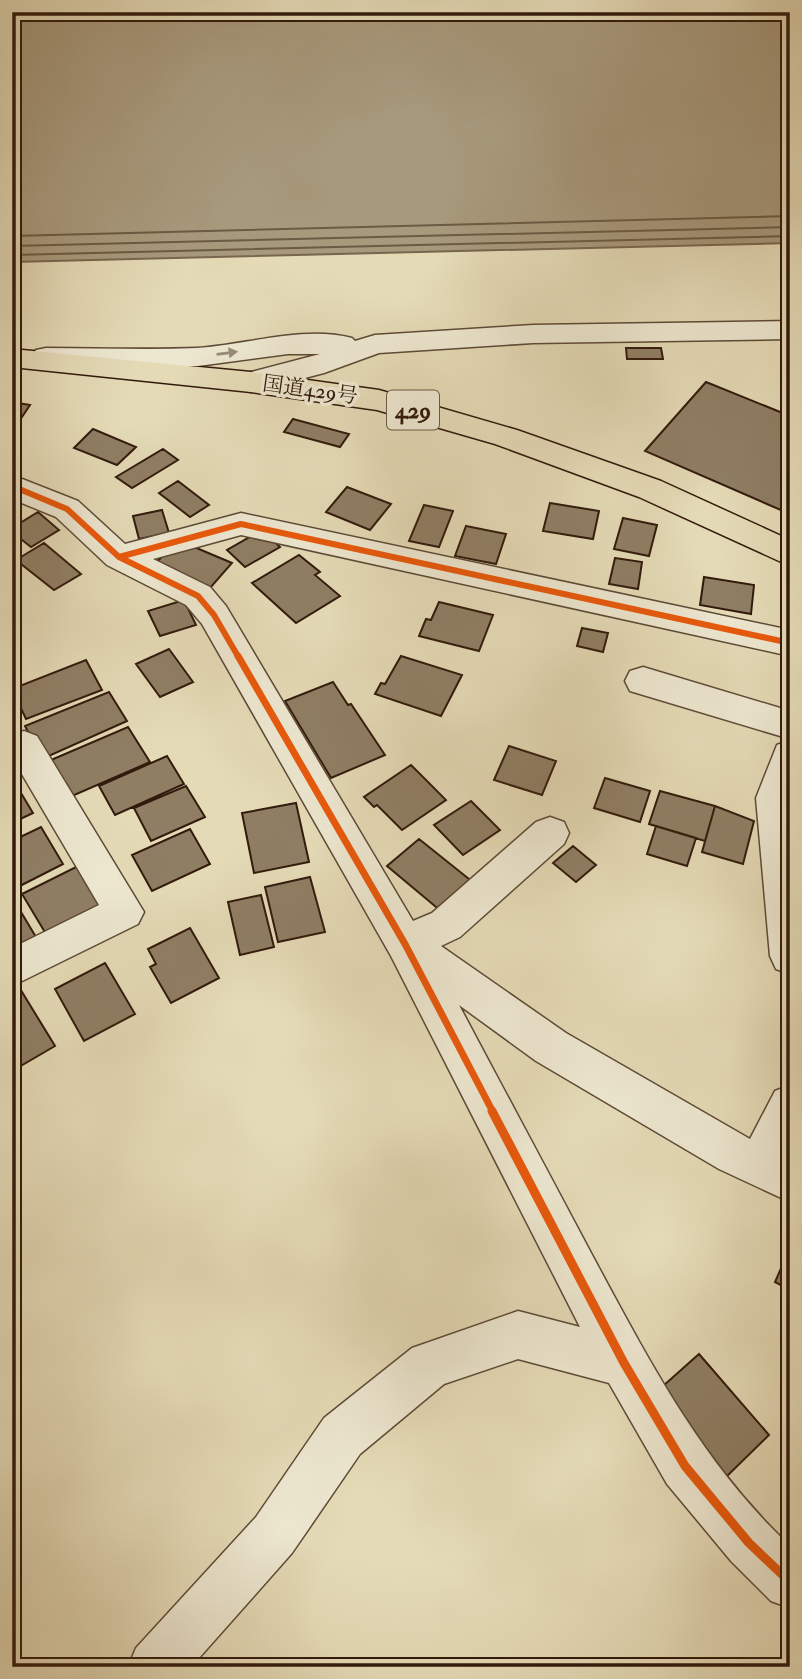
<svg xmlns="http://www.w3.org/2000/svg" width="802" height="1679" font-family="'IM FELL Double Pica','Noto Serif JP',serif">
<style>
.water{fill:#a7997c;stroke:#78664f;stroke-width:2}
.lines{fill:none;stroke-linecap:round;stroke-linejoin:round}
.shore{stroke:#6c5a44;stroke-width:2}
.building{fill:#8f7e64;stroke:#321a0c;stroke-width:2}
.street-casing{stroke:#5e4a36;stroke-width:3}
.highway-casing{stroke:#321a0c;stroke-width:3}
.street{fill:#ede7d0;fill-rule:evenodd}
.highway{fill:#e4dab6;fill-rule:evenodd}
.cycleway-far2-casing{stroke:#ede7d0;stroke-width:10}
.cycleway-far1-casing{stroke:#ede7d0;stroke-width:11}
.cycleway-casing{stroke:#ede7d0;stroke-width:13}
.cycleway-far2{stroke:#e8590c;stroke-width:6}
.cycleway-far1{stroke:#e8590c;stroke-width:7}
.cycleway{stroke:#e8590c;stroke-width:9}
.oneway{fill:#998b78}
.labels{text-anchor:middle;dominant-baseline:central;stroke-width:7;stroke-linejoin:round;paint-order:stroke}
.far-street-label{font-size:21px;fill:#321a0c;stroke:#ede7d0}
.shield{fill:#ede7d0;stroke:#6a5847;stroke-width:2}
.shield-label{font-size:23px;font-weight:bold;fill:#321a0c}
</style>
<rect width="100%" height="100%" fill="#e4dab6"/>
<filter id="stains"><feTurbulence type="fractalNoise" baseFrequency=".00286" numOctaves="4"/><feColorMatrix values="0 0 0 0 .2 0 0 0 0 .09 0 0 0 0 .02 0 0 0 .5 -.17"/></filter>
<radialGradient id="worn" r=".72"><stop offset=".6" stop-color="#630" stop-opacity="0"/><stop offset="1" stop-color="#630" stop-opacity=".3"/></radialGradient>
<path class="water" d="M12,12H790V243L12,262Z"/>
<g class="lines">
<path class="shore" d="M12,236L790,216
M12,246L790,227
M12,255L790,236"/>
</g>
<path class="building" d="M626,348H661L663,359H627Z
M706,382L790,416V514L645,451Z
M12,402L30,405L12,432Z
M293,419L349,434L340,447L284,432Z
M93,429L136,447L117,465L74,448Z
M163,449L178,460L132,488L116,477Z
M178,481L209,505L190,517L159,493Z
M347,487L391,504L370,530L326,512Z
M550,503L599,511L593,539L543,531Z
M424,505L453,511L439,547L409,541Z
M162,510L169,533L139,539L133,516Z
M38,512L59,530L31,547L12,532V528Z
M623,518L657,525L649,556L614,549Z
M466,526L506,534L496,564L455,556Z
M262,530L280,547L245,567L227,550Z
M44,543L81,574L54,590L16,560Z
M187,544L232,563L210,588L155,564L171,547Z
M299,555L320,572L315,575L340,596L296,623L252,583Z
M615,558L642,562L638,589L609,584Z
M704,577L754,585L751,614L700,605Z
M184,600L196,625L160,636L148,611Z
M439,602L493,615L479,651L419,636L426,619L431,620Z
M582,628L608,633L603,652L577,646Z
M169,649L193,682L160,697L136,664Z
M401,656L462,675L441,716L375,694L381,683L385,684Z
M86,660L102,690L26,719L12,689Z
M333,682L348,705L351,704L385,755L331,778L285,701Z
M109,692L127,721L42,759L25,726Z
M128,727L150,762L72,796L51,760Z
M509,746L556,761L542,795L494,780Z
M167,756L184,784L115,815L99,786Z
M411,765L446,800L402,830L377,805L374,807L364,797Z
M12,778L33,813L16,821L18,824L12,827Z
M605,778L650,791L640,822L594,808Z
M186,786L205,817L151,841L134,808Z
M660,791L715,806L705,841L649,824Z
M471,801L500,830L463,855L434,825Z
M296,803L309,862L254,873L242,813Z
M715,806L754,821L743,864L702,852Z
M656,826L696,838L687,866L647,854Z
M41,827L63,864L12,890V841Z
M190,829L210,864L152,891L132,855Z
M419,839L474,883L442,912L387,866Z
M573,846L596,865L576,882L553,863Z
M78,866L103,912L49,939L22,894Z
M310,877L325,932L278,942L265,887Z
M261,895L274,947L240,955L228,902Z
M12,897L39,942L12,956Z
M190,928L219,978L171,1003L150,967L156,964L148,949Z
M105,963L135,1014L84,1041L55,989Z
M19,987L55,1046L12,1071V991Z
M790,1248V1290L775,1282Z
M699,1354L769,1435L724,1479L654,1394Z"/>
<g class="lines">
<g class="street-casing">
<path id="street" d="M790,321V339L533,343L379,353L324,373L251,392L240,389L236,382L240,375L320,354H288L198,366H46L36,364L31,357L36,350L46,348C96,348 147,350 197,348C246,345 304,325 352,338L355,341L375,335L533,325Z
M12,475L78,501L125,544L241,513L790,630V656L241,535L153,559L210,587L226,606L413,921L432,913L536,822L550,817L564,822L569,833L564,844L460,937L441,946L566,1033L750,1139L775,1091L790,1085V1202L719,1169L536,1061L459,1005C503,1088 547,1170 591,1253C648,1359 701,1462 790,1546V1608L771,1601L731,1561L667,1484L609,1383L518,1359L444,1384L360,1454L292,1553L191,1667H128L136,1648L256,1517L324,1418L412,1348L518,1311L580,1327L391,956L202,624L186,605L107,565L56,517L12,499Z
M643,667L790,711V739L630,691L625,681L630,671Z
M24,731L37,736L144,912L138,924L12,986V948L99,905L16,764L12,766V735Z
M790,740V974L776,969L770,956L756,798L777,745Z"/>
</g>
<g class="highway-casing">
<path id="highway" d="M12,349L251,372L379,390L517,430L661,481L790,540V566L639,497L495,444L377,410L251,392L12,367Z"/>
</g>
<use href="#street" class="street"/>
<use href="#highway" class="highway"/>
<g class="cycleway-far2-casing">
<path id="cycleway-far2" d="M12,486L67,509L119,557L198,596L214,615L239,658
M119,557L241,524L790,643"/>
</g>
<g class="cycleway-far1-casing">
<path id="cycleway-far1" d="M238,656L405,944L493,1112"/>
</g>
<g class="cycleway-casing">
<path id="cycleway" d="M492,1111L624,1363L685,1466L749,1543L790,1582"/>
</g>
<use href="#cycleway-far2" class="cycleway-far2"/>
<use href="#cycleway-far1" class="cycleway-far1"/>
<use href="#cycleway" class="cycleway"/>
</g>
<defs><path id="oneway-solid" d="M-6-.8H1V-3.2L6.5 0L1 3.2V.8H-6Z" transform="scale(1.75)"/></defs>
<use class="oneway" href="#oneway-solid" transform="translate(227 353) rotate(-7)"/>
<g class="labels">
<g class="far-street-label">
<text transform="translate(310 390) rotate(8)">国道429号</text>
</g>
<rect class="shield" x="387" y="390.5" width="52" height="39" rx="5"/>
<g class="shield-label">
<text x="413" y="410">429</text>
</g>
</g>
<rect width="802" height="1679" fill="none" stroke="#e4dab6" stroke-width="42"/>
<rect x="14" y="14" width="774" height="1651" fill="none" stroke="#321a0c" stroke-width="3.5"/>
<rect x="21" y="21" width="760" height="1637" fill="none" stroke="#321a0c" stroke-width="2"/>
<rect width="100%" height="100%" filter="url(#stains)"/>
<rect width="100%" height="100%" fill="url(#worn)"/>
</svg>
